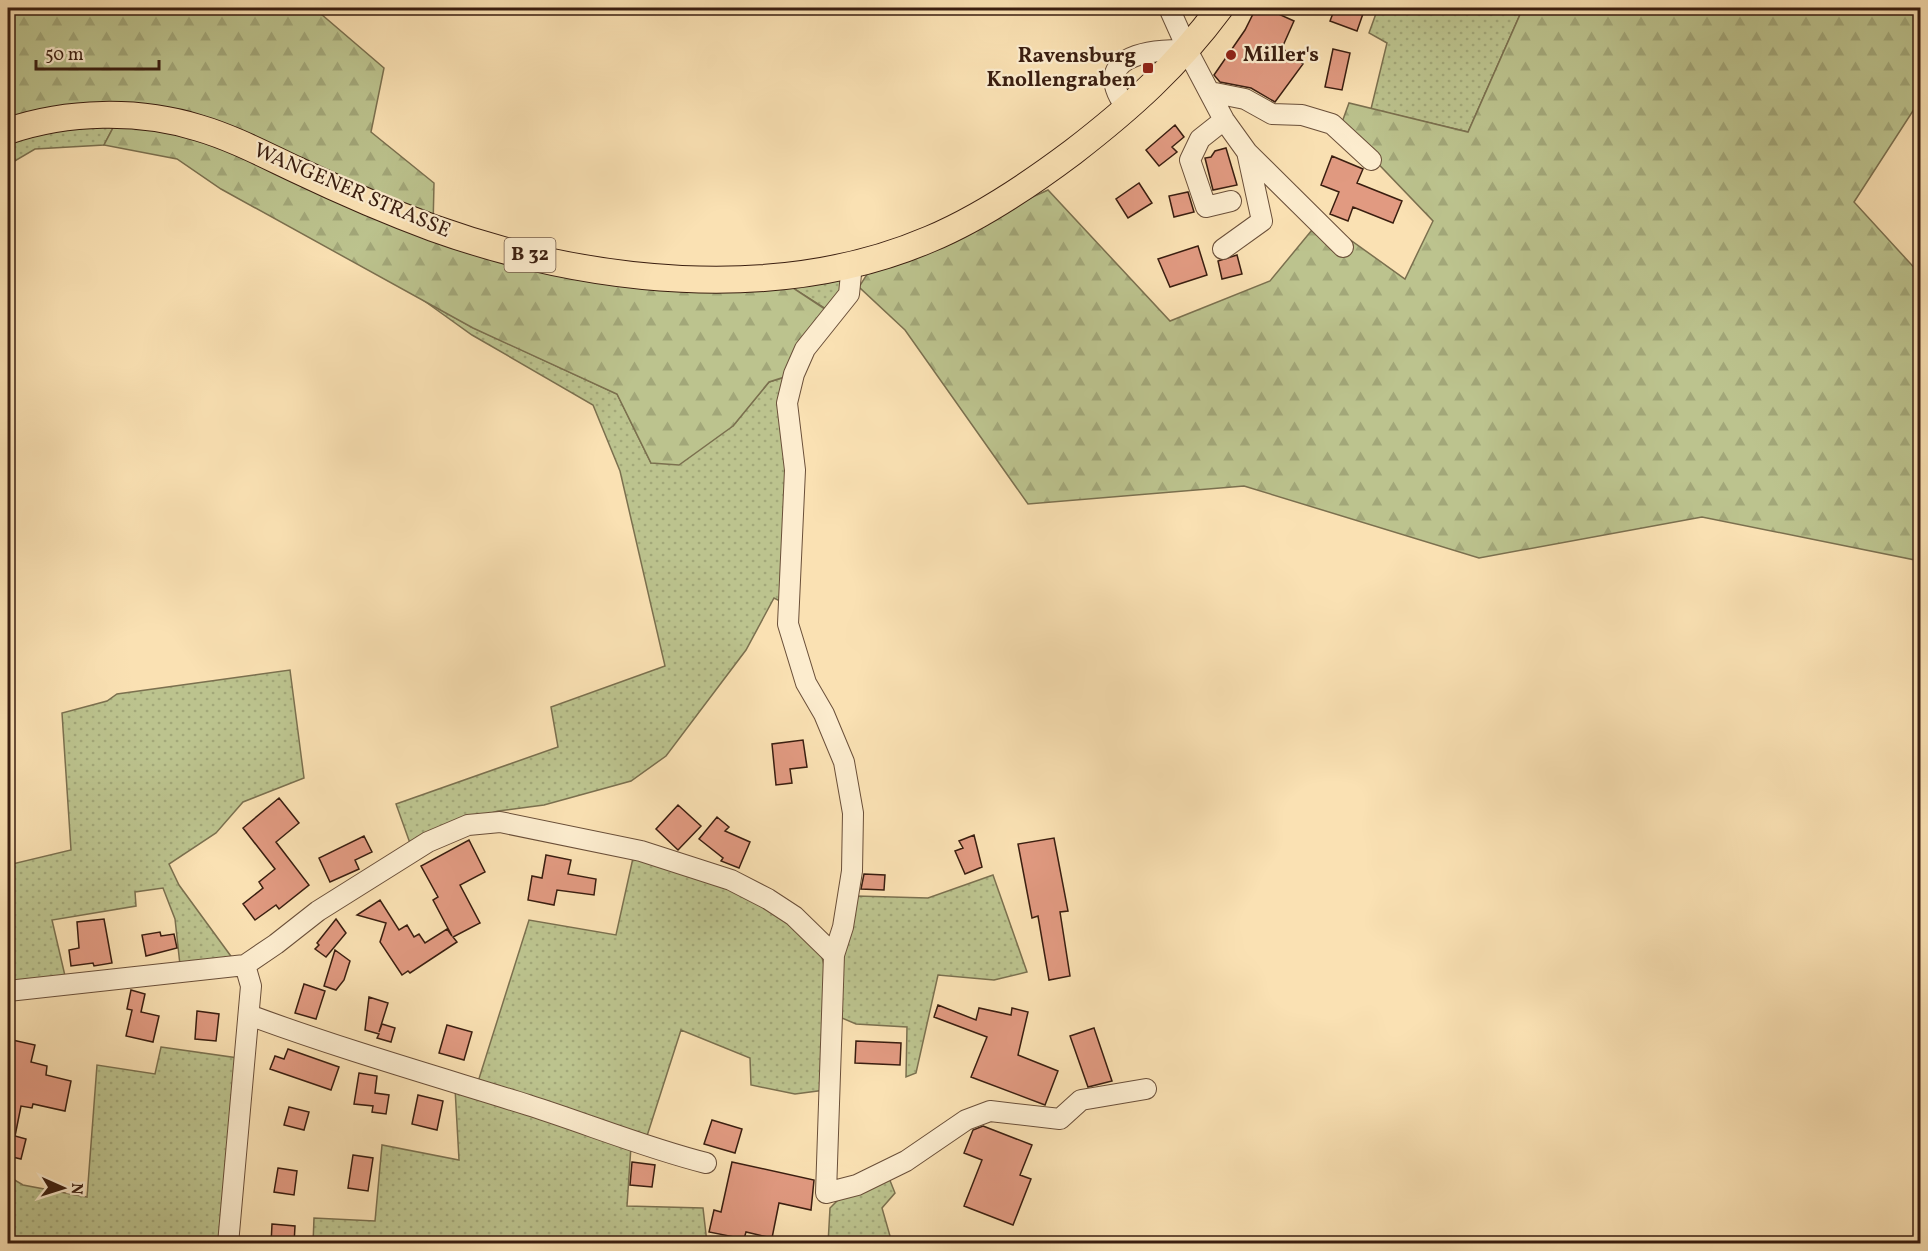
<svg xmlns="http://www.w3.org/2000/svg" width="1928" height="1251" font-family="Vollkorn,serif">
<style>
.grass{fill:url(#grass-dots);stroke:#7b704f;stroke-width:1.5}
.forest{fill:url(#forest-firs);stroke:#7b704f;stroke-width:1.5}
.building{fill:#e19a81;stroke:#3a1e10;stroke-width:1.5}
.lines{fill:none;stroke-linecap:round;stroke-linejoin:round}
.minor-casing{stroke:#6a4f39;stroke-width:22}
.major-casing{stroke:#3a1e10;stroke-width:28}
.minor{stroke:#fcecce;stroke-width:20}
.major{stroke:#fae1b3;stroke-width:26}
.poi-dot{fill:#8f2418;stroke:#fcecce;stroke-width:2}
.labels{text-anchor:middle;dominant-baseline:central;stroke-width:4.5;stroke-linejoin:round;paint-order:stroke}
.shield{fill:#fcecce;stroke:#745c49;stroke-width:1.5}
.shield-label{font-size:20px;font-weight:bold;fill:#3a1e10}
.poi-label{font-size:21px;font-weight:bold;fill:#3a1e10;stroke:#fcecce;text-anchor:start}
.street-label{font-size:21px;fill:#3a1e10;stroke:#fcecce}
</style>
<defs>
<pattern id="grass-dots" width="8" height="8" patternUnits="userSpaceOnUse" patternTransform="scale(1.5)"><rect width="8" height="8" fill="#bcc38e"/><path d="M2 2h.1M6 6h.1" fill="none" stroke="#a2a779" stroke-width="1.8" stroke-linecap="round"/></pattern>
<pattern id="forest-firs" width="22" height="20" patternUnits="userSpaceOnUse" patternTransform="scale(1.5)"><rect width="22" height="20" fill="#bcc38e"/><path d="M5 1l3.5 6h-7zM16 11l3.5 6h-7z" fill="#a2a779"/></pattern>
</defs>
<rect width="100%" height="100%" fill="#fae1b3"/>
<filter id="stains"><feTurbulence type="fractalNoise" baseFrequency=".00333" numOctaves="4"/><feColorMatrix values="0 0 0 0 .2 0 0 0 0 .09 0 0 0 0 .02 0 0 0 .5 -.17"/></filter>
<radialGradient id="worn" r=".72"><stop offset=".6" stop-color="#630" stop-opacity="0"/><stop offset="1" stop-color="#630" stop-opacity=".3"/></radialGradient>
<path class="grass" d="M1378,8L1522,10L1468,132L1371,109L1387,43L1369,33Z
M116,122L104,145L35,149L8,165V143L49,128Z
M838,277L843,287L829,311L788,285Z
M423,300L474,328L617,394L651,463L733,426L769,382L785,377L789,477L784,603L774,598L746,650L666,756L631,781L544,805L498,811L452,825L411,846L396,804L558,747L551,707L665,666L620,471L593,405L472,335Z
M290,670L304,778L243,802L216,833L169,864L179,885L233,959L180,965L175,919L163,888L135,892L136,906L52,920L66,980L8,983V865L71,850L62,713L107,701L117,694Z
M633,858L729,888L796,923L822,957L826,974L825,1090L795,1094L751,1085L750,1058L681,1030L646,1139L477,1085L529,920L616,935Z
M993,875L1027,972L994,980L938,975L916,1073L906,1077L907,1027L856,1024L835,1015L840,967L856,896L928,898Z
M161,1047L238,1058L223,1243H8V1176L23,1185L87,1197L97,1065L155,1074Z
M455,1088L631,1146L627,1206L703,1208L707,1243L313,1244L314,1218L375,1221L382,1145L459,1160Z
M889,1178L895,1193L882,1208L892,1243L828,1244L830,1208L841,1197Z"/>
<path class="forest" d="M8,8H314L384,68L371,132L434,183L433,228L532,256L778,278L834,315L794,374L769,382L733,426L679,465L651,463L617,394L473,328L221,189L177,159L104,145L116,122L8,131Z
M1518,8H1920V100L1854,202L1920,274V561L1702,517L1479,558L1244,486L1028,504L905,330L859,287L869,271L1048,190L1170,321L1270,281L1321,219L1405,279L1433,221L1341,125L1349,103L1468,132L1522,10Z"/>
<path class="building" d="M1256,8H1265L1294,21L1282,48L1303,64L1275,102L1251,88L1220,82L1214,75L1245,30Z
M1335,8H1365L1357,31L1330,21Z
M1333,49L1350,53L1342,90L1325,87Z
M1175,125L1184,137L1172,147L1177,152L1159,166L1146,150Z
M1226,148L1237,185L1213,190L1205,158L1211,157L1215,151Z
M1332,156L1363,169L1357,183L1402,201L1393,223L1353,207L1348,221L1330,214L1339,192L1321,185Z
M1139,183L1152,203L1128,218L1116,199Z
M1188,192L1194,212L1174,217L1169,196Z
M1198,246L1207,275L1170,287L1158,259Z
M1237,255L1242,274L1222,279L1218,261Z
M803,740L807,767L790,769L792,783L776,785L772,744Z
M279,798L299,823L276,842L309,885L279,909L276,905L255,920L243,904L263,888L259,882L275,869L243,828Z
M678,805L701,826L678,850L656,829Z
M717,817L729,827L725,831L750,842L739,868L721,861L723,858L699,839Z
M974,835L982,867L965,874L955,851L963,848L959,841Z
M364,836L372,852L355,860L359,869L330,882L319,858Z
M1054,838L1068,911L1060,912L1070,976L1049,980L1038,916L1032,918L1018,844Z
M469,840L485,872L460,885L480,923L453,937L457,942L410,973L408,971L402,975L380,942L386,923L357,915L380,900L399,930L407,925L414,937L419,934L425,943L447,929L452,936L433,900L438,897L421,866Z
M546,855L571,860L568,874L596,879L594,895L557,890L554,905L528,900L532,876L542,878Z
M864,874L885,875L884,890L861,889Z
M104,919L112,963L94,966L93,963L71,966L69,950L79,948L77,922Z
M336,919L346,933L326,957L315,949L319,945L317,943Z
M160,932L161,936L174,934L177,948L146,956L142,935Z
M335,950L350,961L344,980L336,990L324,986Z
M304,984L325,991L316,1019L295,1013Z
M131,990L145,994L141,1012L159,1016L153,1042L126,1036L132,1010L127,1009Z
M369,997L388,1003L379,1032L382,1024L395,1028L391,1042L377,1038L379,1034L365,1030Z
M938,1005L976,1020L979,1008L1011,1015L1012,1008L1028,1012L1018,1055L1058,1071L1045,1105L971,1077L987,1037L934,1017Z
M197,1011L219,1014L216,1041L195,1039Z
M447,1025L472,1032L464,1060L439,1053Z
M1094,1028L1112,1081L1088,1087L1070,1036Z
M8,1039L35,1045L31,1062L47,1066L46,1075L71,1081L65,1111L33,1104L32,1108L21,1106L15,1136L26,1139L21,1159L8,1156Z
M856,1041L901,1043L900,1065L855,1063Z
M288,1049L339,1067L331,1090L270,1069L275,1056L284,1059Z
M359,1073L377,1076L375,1093L389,1095L386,1114L372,1112L373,1106L354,1104Z
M418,1095L443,1101L437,1130L412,1124Z
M289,1107L309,1112L304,1130L284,1125Z
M712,1120L742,1129L735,1153L704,1144Z
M983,1126L1032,1145L1020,1175L1031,1179L1013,1225L964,1206L982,1160L964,1153L973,1130Z
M353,1155L373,1158L368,1191L348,1188Z
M632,1162L655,1165L652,1187L630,1185Z
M732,1162L814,1180L811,1210L779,1203L772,1238L746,1232L744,1239L709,1232L714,1210L721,1212Z
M278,1168L297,1171L294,1195L274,1192Z
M272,1224L295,1226L294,1244H271Z"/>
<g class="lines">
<g class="minor-casing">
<path id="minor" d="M1169,8L1182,37
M1210,92L1245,99L1272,114L1302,115L1332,124L1371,160
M1128,110C1087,57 1147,49 1187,50L1224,120L1247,152L1343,247
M1224,120L1200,139L1190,160L1206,207L1231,201
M1223,249L1262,221L1247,152
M852,264L849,294L805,349L794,374L787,403L795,470L788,624L806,683L824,714L844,762L853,813L852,871L843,927L834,955L826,1193L857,1185L906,1161L966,1120L990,1111L1060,1119L1081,1100L1146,1089
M8,991L245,965L276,944L318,911L428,842L468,825L500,822L641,851L731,880L768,899L794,916L834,955
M249,1015C341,1049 435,1076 528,1105C588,1124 646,1148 706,1163
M228,1244L251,986L245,965"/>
</g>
<g class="major-casing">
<path id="major" d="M8,131C67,111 138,109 199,128C233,138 265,155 297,170C341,191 387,211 433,228C587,283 776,305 930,239C980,218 1029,185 1073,152C1130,108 1177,66 1220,8"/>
</g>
<use href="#minor" class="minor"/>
<use href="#major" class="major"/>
</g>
<g class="poi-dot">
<circle cx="1231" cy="55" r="6"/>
<rect x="1142" y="62" width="12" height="12" rx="3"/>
</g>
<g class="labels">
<rect class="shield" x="504.5" y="238" width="51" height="34" rx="4.5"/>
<g class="shield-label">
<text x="530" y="255">B 32</text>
</g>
<g class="poi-label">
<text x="1243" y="55">Miller's</text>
<text x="1136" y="56" text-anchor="end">Ravensburg<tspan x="1136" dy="24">Knollengraben</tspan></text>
</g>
<g class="street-label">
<text transform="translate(352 191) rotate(23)">WANGENER STRASSE</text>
</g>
</g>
<rect width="1928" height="1251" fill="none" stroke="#fae1b3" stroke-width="30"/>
<rect x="9" y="9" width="1910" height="1233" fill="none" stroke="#3a1e10" stroke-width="3"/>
<rect x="15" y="15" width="1898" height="1221" fill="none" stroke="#3a1e10" stroke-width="1.5"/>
<g transform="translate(63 1188) rotate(93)" stroke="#fcecce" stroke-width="4.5" paint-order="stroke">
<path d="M0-4.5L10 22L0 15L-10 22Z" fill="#3a1e10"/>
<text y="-9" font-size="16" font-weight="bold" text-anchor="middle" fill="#3a1e10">N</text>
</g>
<path d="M36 60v9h123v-9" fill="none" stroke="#3a1e10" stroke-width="3"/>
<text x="45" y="60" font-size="18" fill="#3a1e10" stroke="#fcecce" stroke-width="4.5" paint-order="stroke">50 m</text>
<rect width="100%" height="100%" filter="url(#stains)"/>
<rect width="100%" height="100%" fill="url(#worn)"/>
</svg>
